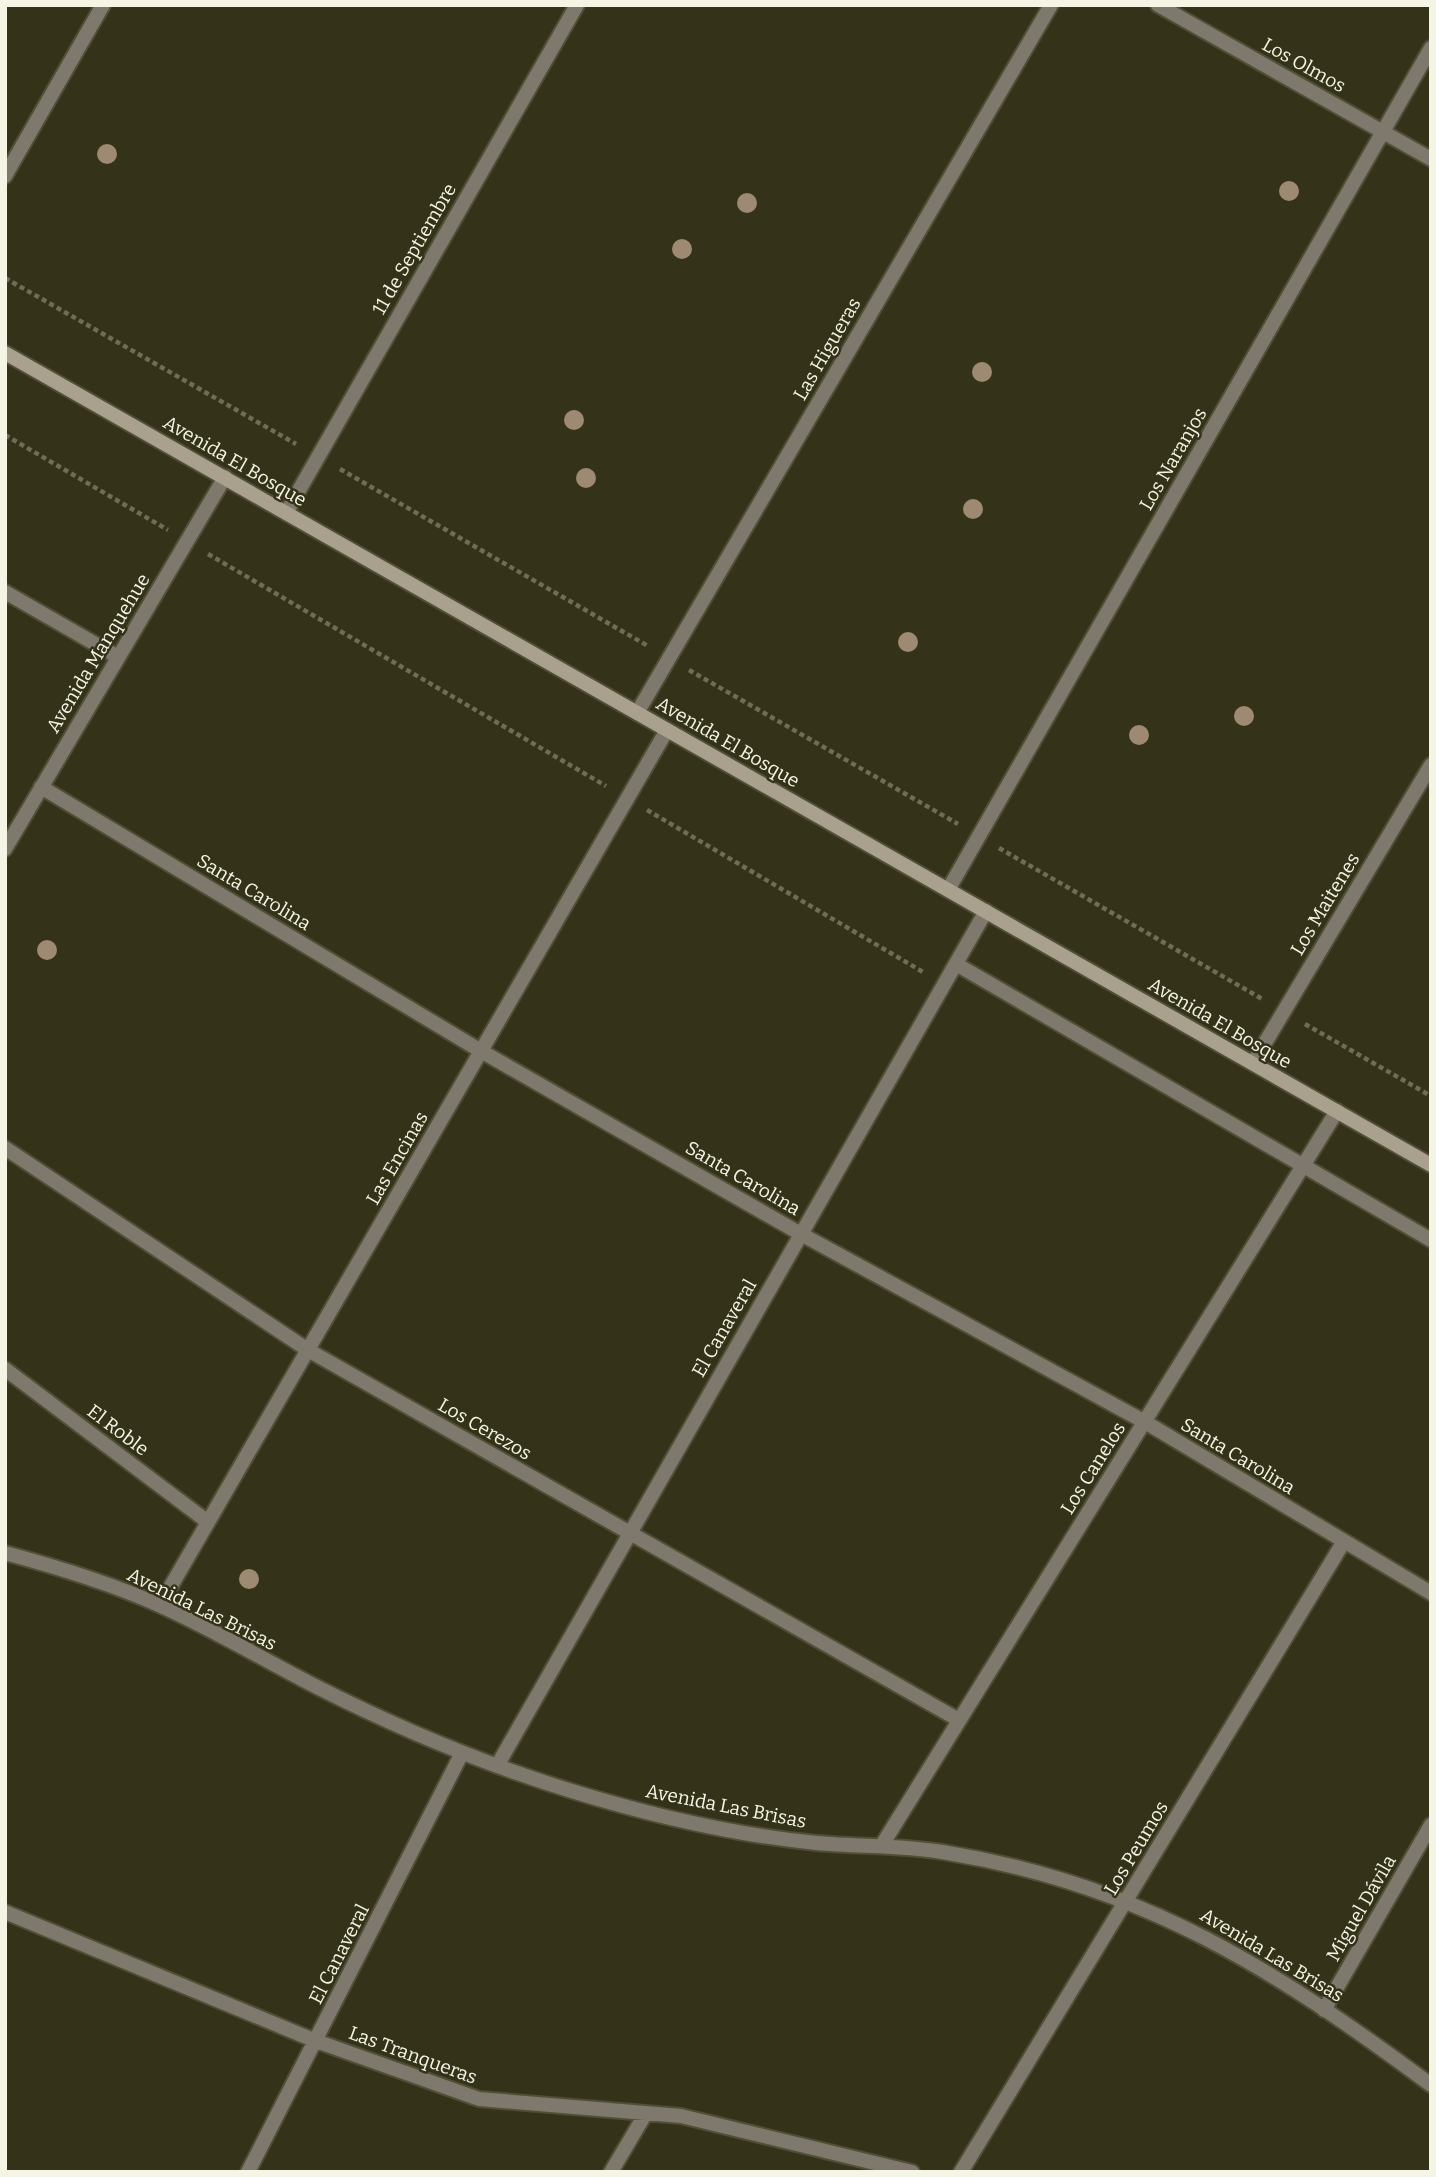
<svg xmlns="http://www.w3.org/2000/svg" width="1436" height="2177" font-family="Bitter,serif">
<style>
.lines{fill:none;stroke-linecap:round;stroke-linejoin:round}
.street-casing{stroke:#4f4e36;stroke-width:18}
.secondary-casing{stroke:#4f4e36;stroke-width:18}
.path{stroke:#6e6d57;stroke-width:4.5;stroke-dasharray:5 3.5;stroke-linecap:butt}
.street{stroke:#7f786d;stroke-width:14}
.secondary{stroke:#aaa08e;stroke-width:14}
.tree{fill:#9e8a72}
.labels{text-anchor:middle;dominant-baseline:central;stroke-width:5;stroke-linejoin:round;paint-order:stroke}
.street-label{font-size:19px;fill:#f5f5e6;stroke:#343319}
</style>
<rect width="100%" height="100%" fill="#343319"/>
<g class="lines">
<g class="street-casing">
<path id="street" d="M1158,5L1431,159
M5,176L103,5
M286,513L577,5
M5,592L118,657
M637,713L1051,5
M41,787L481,1051L801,1234L1145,1422L1431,1593
M5,849L225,477
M948,890L1431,48
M956,964L1431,1240
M1253,1063L1431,765
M5,1148L308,1350L959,1720
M5,1369L208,1522
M5,1553C57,1567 110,1583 159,1605C213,1629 264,1660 317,1687C400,1729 486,1765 575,1792C653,1816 736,1835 817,1843C861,1847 905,1845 948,1853C1143,1885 1276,1970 1431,2085
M160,1605L667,730
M497,1766L986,911
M882,1845L1337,1111
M5,1912L316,2041L479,2099L681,2116L912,2172
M1324,2010L1431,1825
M248,2172L462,1753
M611,2172L646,2113
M961,2172L1343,1543"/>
</g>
<g class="secondary-casing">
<path id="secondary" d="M5,353L1431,1165"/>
</g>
<path class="path" d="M5,278L296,444
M5,435L168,530
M340,469L648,646
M208,554L606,786
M689,670L958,824
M647,810L923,972
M999,848L1264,1000
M1305,1024L1431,1096"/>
<use href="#street" class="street"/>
<use href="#secondary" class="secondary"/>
</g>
<g class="tree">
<circle cx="107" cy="154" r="10"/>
<circle cx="1289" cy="191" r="10"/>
<circle cx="747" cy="203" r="10"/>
<circle cx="682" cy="249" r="10"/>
<circle cx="982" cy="372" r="10"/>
<circle cx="574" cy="420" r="10"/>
<circle cx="586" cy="478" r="10"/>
<circle cx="973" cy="509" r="10"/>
<circle cx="908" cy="642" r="10"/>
<circle cx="1244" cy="716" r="10"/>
<circle cx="1139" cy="735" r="10"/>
<circle cx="47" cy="950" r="10"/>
<circle cx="249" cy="1579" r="10"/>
</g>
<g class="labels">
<g class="street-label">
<text transform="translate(1304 65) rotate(29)">Los Olmos</text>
<text transform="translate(414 249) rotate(-60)">11 de Septiembre</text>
<text transform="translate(827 349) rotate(-60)">Las Higueras</text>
<text transform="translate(1173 459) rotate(-60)">Los Naranjos</text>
<text transform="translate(235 461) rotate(30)">Avenida El Bosque</text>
<text transform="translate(98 653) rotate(-59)">Avenida Manquehue</text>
<text transform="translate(728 742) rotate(30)">Avenida El Bosque</text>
<text transform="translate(254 892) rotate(31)">Santa Carolina</text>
<text transform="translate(1325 904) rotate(-59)">Los Maitenes</text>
<text transform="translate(1220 1023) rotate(30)">Avenida El Bosque</text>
<text transform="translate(397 1158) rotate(-60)">Las Encinas</text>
<text transform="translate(743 1178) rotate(30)">Santa Carolina</text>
<text transform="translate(724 1328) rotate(-60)">El Canaveral</text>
<text transform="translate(485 1429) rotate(30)">Los Cerezos</text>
<text transform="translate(118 1430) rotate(37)">El Roble</text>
<text transform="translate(1238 1456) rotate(31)">Santa Carolina</text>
<text transform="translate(1093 1468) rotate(-58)">Los Canelos</text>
<text transform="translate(202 1609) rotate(26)">Avenida Las Brisas</text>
<text transform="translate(726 1806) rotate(11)">Avenida Las Brisas</text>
<text transform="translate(1136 1848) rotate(-59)">Los Peumos</text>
<text transform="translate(1361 1908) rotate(-60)">Miguel Dávila</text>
<text transform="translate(339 1954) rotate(-63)">El Canaveral</text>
<text transform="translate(1272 1955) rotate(31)">Avenida Las Brisas</text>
<text transform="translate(413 2055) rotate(20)">Las Tranqueras</text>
</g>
</g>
<rect width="1436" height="2177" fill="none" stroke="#f5f5e6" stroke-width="14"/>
</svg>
